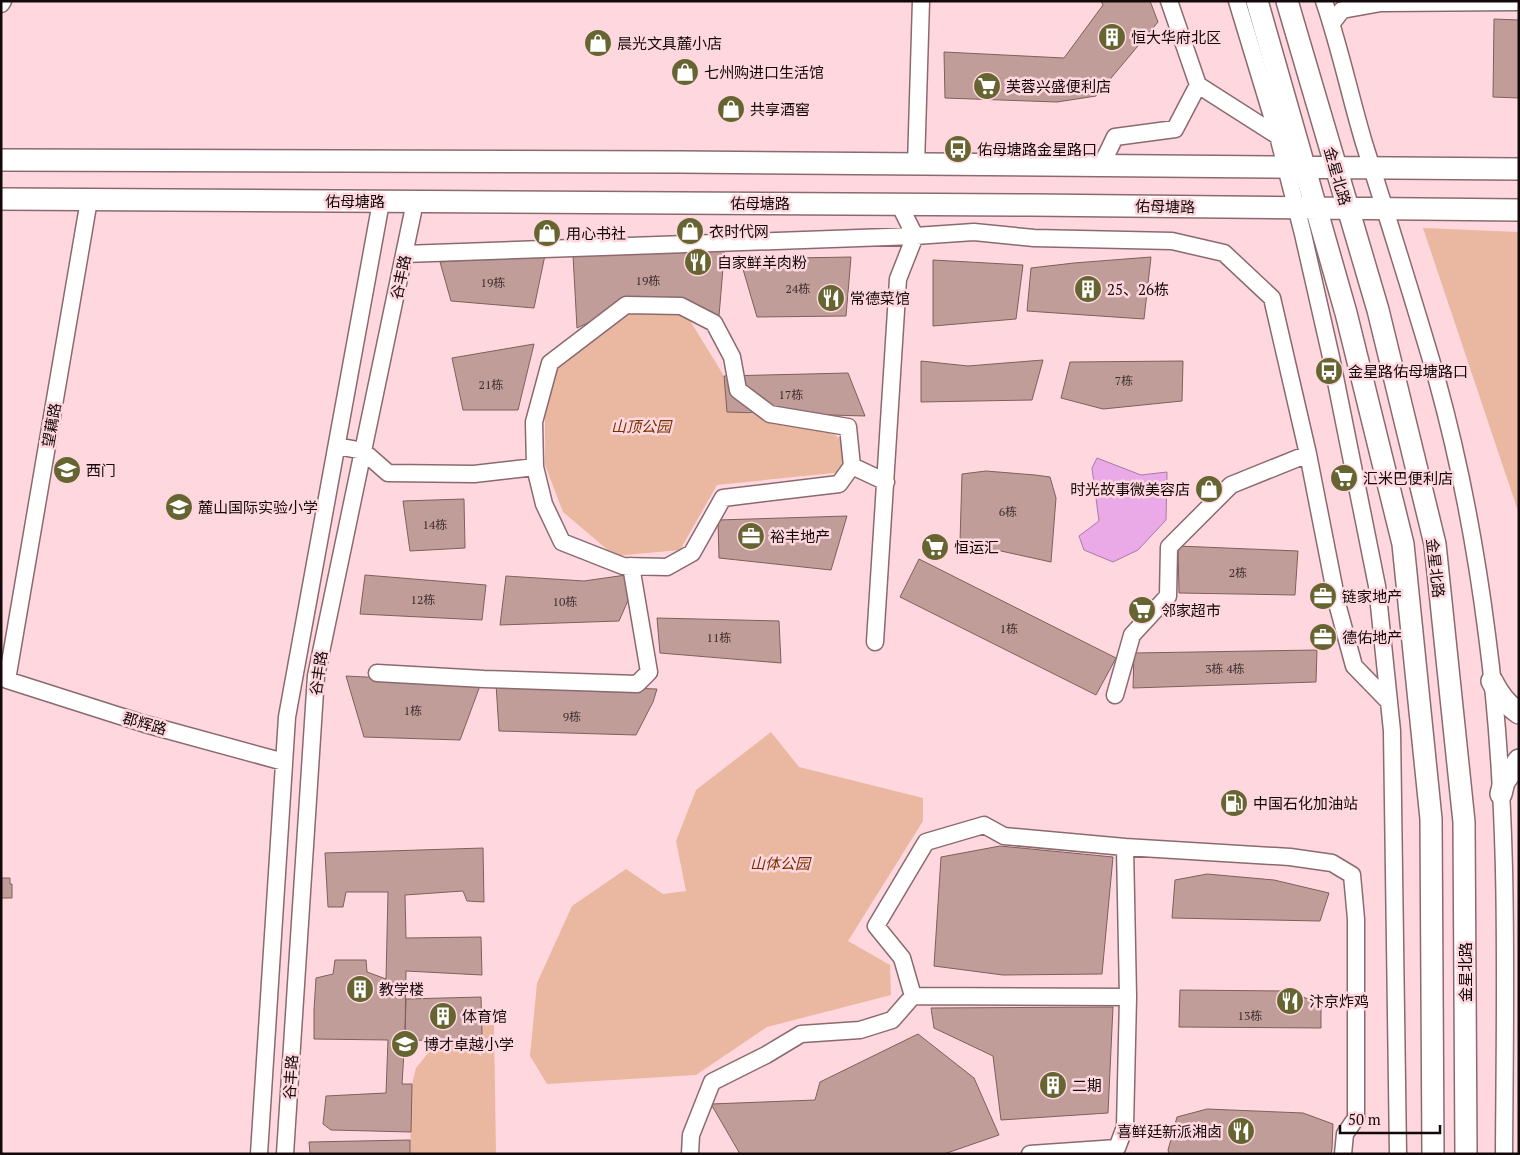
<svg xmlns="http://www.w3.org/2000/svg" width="1520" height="1155" font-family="'PT Serif','Noto Sans SC',serif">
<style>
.green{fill:#eab8a0}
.water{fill:#eaaae7;stroke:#aa79a5}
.building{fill:#c09d98;stroke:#7f5f5b}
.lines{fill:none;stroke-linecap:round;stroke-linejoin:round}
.minor-casing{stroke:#8b6a6f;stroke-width:19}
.major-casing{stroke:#8b6a6f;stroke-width:24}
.minor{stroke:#fff;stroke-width:16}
.major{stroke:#fff;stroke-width:21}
.labels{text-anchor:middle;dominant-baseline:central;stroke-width:5;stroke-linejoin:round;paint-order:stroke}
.number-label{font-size:12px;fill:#3e2d2e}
.poi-label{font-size:15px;fill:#13080a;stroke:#fed8de;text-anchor:start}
.street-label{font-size:15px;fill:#13080a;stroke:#fed8de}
.park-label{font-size:15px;font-style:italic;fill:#763000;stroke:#fed8de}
</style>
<rect width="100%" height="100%" fill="#fed8de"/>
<path class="green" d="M1423,228L1519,232V514Z
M681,306L724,376L748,413L823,426L843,441V472L717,485L680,550L615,556L563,512L545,465V412L557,365L629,312Z
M771,732L799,767L923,798V821L848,941L890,965L891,995L767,1027L696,1075L547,1084L530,1056L537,983L572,906L626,869L663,894L686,891L676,841L696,790Z
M482,1025H494L496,1154H410L412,1084L416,1068L433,1047L462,1043L481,1056Z"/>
<path class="water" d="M1097,458L1141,475L1167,472L1166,520L1138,550L1113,562L1084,550L1079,536L1099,521L1092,468Z"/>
<path class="building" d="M1101,1H1150L1158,22L1096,96L1057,102L945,98L944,52L1064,58L1103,5Z
M1494,19L1519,20V98L1493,97Z
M725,244L719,316L681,306L626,305L577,328L573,255Z
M545,255L534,308L451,301L440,262Z
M851,257L846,316L757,317L740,259Z
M1151,257L1144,319L1027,311L1031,268L1074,263Z
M933,260L1023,265L1016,319L933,326Z
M534,344L518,410H463L452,358Z
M1043,360L1032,400L921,402V361L968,366Z
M1183,361L1182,401L1103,409L1061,398L1070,362Z
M848,373L865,416L727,412L724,376Z
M986,471L1035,475L1050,477L1056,498L1051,562L960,542L962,474Z
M464,499L465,548L410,551L403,501Z
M847,516L831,570L719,558L718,520Z
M1178,546L1298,551L1295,595L1179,593Z
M919,559L1116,658L1096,695L900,597Z
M640,573L619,621L500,625L506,576L584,581Z
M365,575L486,585L482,620L360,614Z
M657,618L779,621L781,663L660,653Z
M1317,650L1316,682L1133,688L1134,653Z
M346,676L481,683L460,740L364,737Z
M496,684L657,689L653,702L636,735L499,731Z
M1000,846L1113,857L1102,974L1003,975L934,966L941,857Z
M483,848L484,902L467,901L463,891L405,895L406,938L481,937L482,975L406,971L405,1036L402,1084H412L411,1132L331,1130L323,1124L326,1096L386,1093L388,1040L314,1039V1010L316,978L333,974L335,960H366L367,972L386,979L388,892H346L343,907H328L325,853Z
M1207,874L1274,880L1329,893L1320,921L1172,918L1175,880Z
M1,878H10V884H12V898H1Z
M1180,990L1284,991L1321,1003V1028L1179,1027Z
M481,997L482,1034L458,1041L411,1040L405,1036L406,999Z
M1113,1007L1108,1113L1001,1120L993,1056L934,1028L931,1008Z
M918,1034L974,1078L999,1135L944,1154H740L711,1104L815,1100L820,1082Z
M1207,1109L1303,1113L1333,1124L1332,1149L1331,1154H1169L1168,1150L1177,1117Z
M410,1140V1154H310L309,1142Z"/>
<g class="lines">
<g class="minor-casing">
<path id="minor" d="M1169,1L1198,85L1278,136
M1237,1L1278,136L1303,234L1331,357L1377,586L1392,731L1398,1154
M1324,1C1340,48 1350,96 1364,143C1389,222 1414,301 1437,380C1460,463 1476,549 1487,635C1510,807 1505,981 1504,1154
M1,4L3,1
M1332,23L1342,10L1381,3L1519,2
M916,165L921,1
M1101,166L1115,137L1175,129L1198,85
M89,200L7,680L145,724L284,762
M404,254L915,236L899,204
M337,446L363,451L388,473L474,474L535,467L534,422L550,363L626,305L681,306L714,323L732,357L738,390L770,414L848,427L852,466L839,484L723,498L692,553L667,567L623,566L562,542L544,504L535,467
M852,466L886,482
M875,642L898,279L915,236L974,232L1034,238L1172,241L1224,253L1272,298L1308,454L1338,607L1354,666L1389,702
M377,673L484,679L637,684L649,672L631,566
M1115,695L1132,635L1168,596L1169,547L1231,485L1308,454
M1125,847L1290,857L1332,863L1352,875L1356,919V1118L1345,1134L1343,1154
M913,996L1128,997
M259,1154L287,717L381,202
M285,1154L316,676L415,202
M690,1154L691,1135L712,1082L766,1055L801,1034L860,1030L892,1020L913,996L902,958L876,926L926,842L984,825L1004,836L1125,847L1128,997L1125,1127L1117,1148L1030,1154"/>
</g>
<g class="major-casing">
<path id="major" d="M1257,1L1346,313L1403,544L1431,819L1433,1154
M1287,1L1378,310L1435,544L1464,822L1466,1154
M1,160L680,162L1519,169
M1,199L1031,205L1519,210
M1492,681C1499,695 1506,704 1519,713
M1501,794L1504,782L1519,760"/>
</g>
<use href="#minor" class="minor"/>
<use href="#major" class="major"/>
</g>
<defs>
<g id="building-disc" transform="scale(1.4375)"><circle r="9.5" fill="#666431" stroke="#fed8de"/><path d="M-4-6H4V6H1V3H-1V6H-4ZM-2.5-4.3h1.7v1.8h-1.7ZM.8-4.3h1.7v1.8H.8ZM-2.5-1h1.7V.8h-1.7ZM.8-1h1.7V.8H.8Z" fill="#fff"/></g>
<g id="shop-disc" transform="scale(1.4375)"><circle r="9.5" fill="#666431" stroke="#fed8de"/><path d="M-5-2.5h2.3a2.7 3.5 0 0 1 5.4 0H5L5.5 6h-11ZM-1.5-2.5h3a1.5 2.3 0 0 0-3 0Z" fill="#fff"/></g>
<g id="supermarket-disc" transform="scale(1.4375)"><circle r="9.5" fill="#666431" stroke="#fed8de"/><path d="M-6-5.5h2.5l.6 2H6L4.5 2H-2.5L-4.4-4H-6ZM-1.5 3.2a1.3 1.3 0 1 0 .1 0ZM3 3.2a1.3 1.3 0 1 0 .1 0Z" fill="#fff"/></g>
<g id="bus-disc" transform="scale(1.4375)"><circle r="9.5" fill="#666431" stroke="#fed8de"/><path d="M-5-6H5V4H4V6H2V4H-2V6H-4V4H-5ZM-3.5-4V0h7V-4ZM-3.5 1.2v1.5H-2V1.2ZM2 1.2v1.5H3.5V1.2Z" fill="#fff"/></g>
<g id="restaurant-disc" transform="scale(1.4375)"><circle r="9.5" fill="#666431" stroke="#fed8de"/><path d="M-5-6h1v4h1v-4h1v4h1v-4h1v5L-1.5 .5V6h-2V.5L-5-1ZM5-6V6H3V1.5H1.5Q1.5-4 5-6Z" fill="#fff"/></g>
<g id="school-disc" transform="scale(1.4375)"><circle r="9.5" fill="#666431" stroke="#fed8de"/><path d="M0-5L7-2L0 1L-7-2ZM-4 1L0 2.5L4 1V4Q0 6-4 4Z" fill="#fff"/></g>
<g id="office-disc" transform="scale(1.4375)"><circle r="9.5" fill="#666431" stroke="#fed8de"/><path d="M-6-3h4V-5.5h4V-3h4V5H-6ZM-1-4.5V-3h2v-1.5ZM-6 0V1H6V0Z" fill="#fff"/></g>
<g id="fuel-disc" transform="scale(1.4375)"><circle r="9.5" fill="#666431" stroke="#fed8de"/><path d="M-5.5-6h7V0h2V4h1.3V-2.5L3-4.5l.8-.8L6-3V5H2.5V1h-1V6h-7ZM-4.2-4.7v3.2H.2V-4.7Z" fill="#fff"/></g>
</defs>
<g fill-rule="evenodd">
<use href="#building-disc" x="1112" y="37"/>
<use href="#shop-disc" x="598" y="43"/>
<use href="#shop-disc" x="685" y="72"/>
<use href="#supermarket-disc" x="987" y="86"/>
<use href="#shop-disc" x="731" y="109"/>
<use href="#bus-disc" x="958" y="149"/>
<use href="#shop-disc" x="690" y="231"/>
<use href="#shop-disc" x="547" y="233"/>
<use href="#restaurant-disc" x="698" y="262"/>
<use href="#building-disc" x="1088" y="289"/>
<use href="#restaurant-disc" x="831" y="298"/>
<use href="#bus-disc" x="1329" y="371"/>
<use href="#school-disc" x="67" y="470"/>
<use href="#supermarket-disc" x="1344" y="478"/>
<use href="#shop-disc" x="1209" y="489"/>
<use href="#school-disc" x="179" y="507"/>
<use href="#office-disc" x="751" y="536"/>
<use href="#supermarket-disc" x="935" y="547"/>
<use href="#office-disc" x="1323" y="596"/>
<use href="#supermarket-disc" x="1142" y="610"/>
<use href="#office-disc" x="1323" y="637"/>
<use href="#fuel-disc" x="1234" y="803"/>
<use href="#building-disc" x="360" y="989"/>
<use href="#restaurant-disc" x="1290" y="1001"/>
<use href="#building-disc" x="443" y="1016"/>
<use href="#school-disc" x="405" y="1044"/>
<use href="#building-disc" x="1053" y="1085"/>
<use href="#restaurant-disc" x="1241" y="1131"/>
</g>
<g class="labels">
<g class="number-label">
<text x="648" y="280">19栋</text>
<text x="493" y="282">19栋</text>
<text x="798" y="288">24栋</text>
<text x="1124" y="380">7栋</text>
<text x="491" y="384">21栋</text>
<text x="791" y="394">17栋</text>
<text x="1008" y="511">6栋</text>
<text x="435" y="524">14栋</text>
<text x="1238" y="572">2栋</text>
<text x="423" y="599">12栋</text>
<text x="565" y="601">10栋</text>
<text x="1009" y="628">1栋</text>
<text x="719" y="637">11栋</text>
<text x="1225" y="668">3栋 4栋</text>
<text x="413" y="710">1栋</text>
<text x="572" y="716">9栋</text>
<text x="1250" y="1015">13栋</text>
</g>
<g class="poi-label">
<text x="1131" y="37">恒大华府北区</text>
<text x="617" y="43">晨光文具麓小店</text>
<text x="704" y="72">七州购进口生活馆</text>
<text x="1006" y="86">芙蓉兴盛便利店</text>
<text x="750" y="109">共享酒窖</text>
<text x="977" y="149">佑母塘路金星路口</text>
<text x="709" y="231">衣时代网</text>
<text x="566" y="233">用心书社</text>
<text x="717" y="262">自家鲜羊肉粉</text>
<text x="1107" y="289">25、26栋</text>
<text x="850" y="298">常德菜馆</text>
<text x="1348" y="371">金星路佑母塘路口</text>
<text x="86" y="470">西门</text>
<text x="1363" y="478">汇米巴便利店</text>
<text x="1190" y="489" text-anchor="end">时光故事微美容店</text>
<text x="198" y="507">麓山国际实验小学</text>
<text x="770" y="536">裕丰地产</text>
<text x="954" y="547">恒运汇</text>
<text x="1342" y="596">链家地产</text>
<text x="1161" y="610">邻家超市</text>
<text x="1342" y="637">德佑地产</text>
<text x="1253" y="803">中国石化加油站</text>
<text x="379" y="989">教学楼</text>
<text x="1309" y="1001">汴京炸鸡</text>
<text x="462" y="1016">体育馆</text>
<text x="424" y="1044">博才卓越小学</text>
<text x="1072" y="1085">二期</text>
<text x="1222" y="1131" text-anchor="end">喜鲜廷新派湘卤</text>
</g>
<g class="street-label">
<text transform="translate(1338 176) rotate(74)">金星北路</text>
<text x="355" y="201">佑母塘路</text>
<text x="760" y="203">佑母塘路</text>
<text transform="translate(1165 206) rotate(1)">佑母塘路</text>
<text transform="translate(400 277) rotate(-78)">谷丰路</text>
<text transform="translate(51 425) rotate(-80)">望藕路</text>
<text transform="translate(1436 568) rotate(83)">金星北路</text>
<text transform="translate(318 673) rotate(-82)">谷丰路</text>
<text transform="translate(145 723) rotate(16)">郡辉路</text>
<text transform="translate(1465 972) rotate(-90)">金星北路</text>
<text transform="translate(290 1077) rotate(-86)">谷丰路</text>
</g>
<g class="park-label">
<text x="641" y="426">山顶公园</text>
<text x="780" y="863">山体公园</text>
</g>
</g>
<rect width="1520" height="1155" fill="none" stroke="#13080a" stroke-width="5"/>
<path d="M1340 1125v8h100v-8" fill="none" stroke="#13080a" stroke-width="2.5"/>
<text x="1348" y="1125" font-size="15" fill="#13080a" stroke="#fed8de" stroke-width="4" paint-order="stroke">50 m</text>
</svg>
